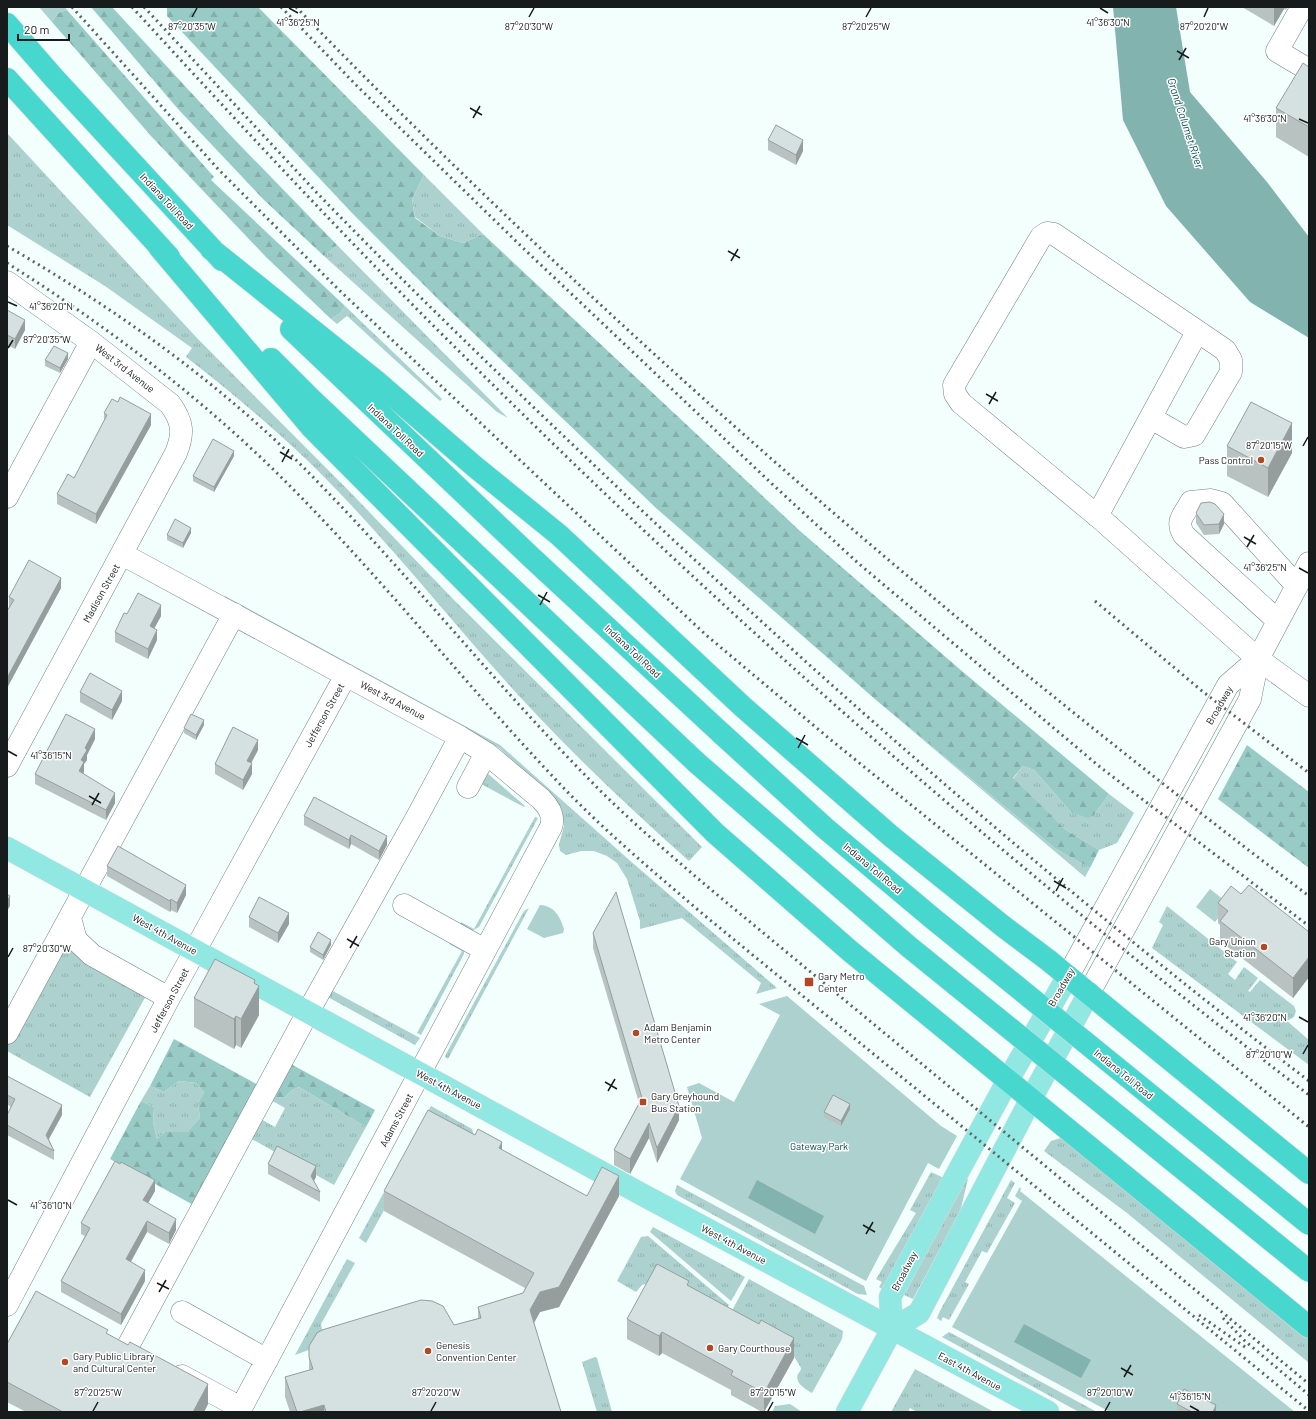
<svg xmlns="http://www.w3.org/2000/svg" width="1316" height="1419" font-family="Barlow,sans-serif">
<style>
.grass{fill:url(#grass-tufts)}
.forest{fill:url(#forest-firs)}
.green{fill:#add1ce}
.water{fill:#82b3af}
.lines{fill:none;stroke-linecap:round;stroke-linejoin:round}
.minor-casing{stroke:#768180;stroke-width:23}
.major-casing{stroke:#dadbdb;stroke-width:23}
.highway-casing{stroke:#dadbdb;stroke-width:23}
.minor{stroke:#fff;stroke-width:22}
.major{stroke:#91e7e2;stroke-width:22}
.highway{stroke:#48d7cf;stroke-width:22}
.rail{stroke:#5c6362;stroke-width:3;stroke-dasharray:2 4;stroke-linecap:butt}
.highway-bridge-casing{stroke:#dadbdb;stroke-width:23;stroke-linecap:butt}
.highway-bridge{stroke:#48d7cf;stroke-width:22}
.wall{fill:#b7c2c1}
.shaded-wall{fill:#959e9d}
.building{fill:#d5e1e0;stroke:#959e9d}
.ticks{fill:none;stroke:#171b1b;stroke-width:1.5}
.poi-dot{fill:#b04923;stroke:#fff;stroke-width:1.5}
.labels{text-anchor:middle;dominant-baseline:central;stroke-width:3;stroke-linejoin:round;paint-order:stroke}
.street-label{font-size:10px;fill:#171b1b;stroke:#fff}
.poi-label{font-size:10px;fill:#171b1b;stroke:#fff;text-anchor:start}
.park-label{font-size:10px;fill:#004b48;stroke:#fff}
.water-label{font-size:11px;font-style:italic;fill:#07514e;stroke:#fff}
.ticks-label{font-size:10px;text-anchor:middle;fill:#171b1b;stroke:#fff;stroke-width:3;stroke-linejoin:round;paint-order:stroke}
</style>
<defs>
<pattern id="grass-tufts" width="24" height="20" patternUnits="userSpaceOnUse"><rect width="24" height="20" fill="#add1ce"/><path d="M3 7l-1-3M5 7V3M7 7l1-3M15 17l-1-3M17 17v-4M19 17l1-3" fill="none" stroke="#94b3b0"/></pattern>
<pattern id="forest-firs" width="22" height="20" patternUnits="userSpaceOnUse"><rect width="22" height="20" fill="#99cbc6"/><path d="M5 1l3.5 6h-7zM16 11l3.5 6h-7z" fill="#83aeaa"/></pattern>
</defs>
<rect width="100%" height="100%" fill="#f2fffd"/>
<path class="grass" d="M39,7H65L67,10L58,13L52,22Z
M7,133L197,338L349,491L454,600L702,847L689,861C635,813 583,764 534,712C457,630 389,540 309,462C270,425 229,390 186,357L192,348L105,286L7,225Z
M424,175L483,234L463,243L440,236L415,217L412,199Z
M337,245L508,418L497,412L324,256Z
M345,306L442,399L440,401L347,316L337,324L331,319L340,313Z
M225,596L500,745L627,858L777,988L756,994L761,983L682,918L640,929V921L627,879L617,863L607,856L594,851H581L566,855L560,851L559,844L564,826L562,810L552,796L499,748L224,601Z
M876,700L1056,849L1090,868L1085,877Z
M1023,766L1034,770L1071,812L1094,815L1109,794L1134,813L1117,843L1099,850L1066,830L1013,779Z
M486,772L525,806L524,807L483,785L482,784Z
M535,817L538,818L479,927L472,931L460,924L461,922L474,929Z
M1167,906L1237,962L1228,974L1235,980L1244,967L1258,978L1248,991L1250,992L1260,980L1294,1006L1296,1011L1294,1017L1287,1021L1309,1040V1065L1152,948L1163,925L1159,922Z
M529,908L448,1059L445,1057L446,1054L524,911Z
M450,942L464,950V954L421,1035L417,1033L462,951L449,944Z
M60,945L147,994L90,1097L7,1051V1043Z
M331,990L420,1038L415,1045L326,996Z
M179,1081L196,1083L204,1092L198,1103L200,1118L187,1132H165L157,1139L153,1122L154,1107L141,1101L150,1086L164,1092Z
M299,1087L366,1127L334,1185L248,1137L259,1118L275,1127L285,1108L269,1099L271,1096L284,1098L292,1090Z
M431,1106L472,1129L478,1149L428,1130L366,1243L359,1238Z
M1061,1138L1309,1336V1363L1127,1213L1044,1151L1051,1141Z
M931,1172L944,1178L882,1289L879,1287L882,1282L876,1279L916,1213L910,1210Z
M966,1179H968L960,1212L913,1299L904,1295Z
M1011,1180L1015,1183L1007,1198L1015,1203L987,1253L982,1251L965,1282L969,1284L949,1320L943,1317L941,1321L937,1318L940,1311Z
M677,1185L864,1286L867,1295L858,1294L677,1195L675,1191Z
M653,1227L745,1277L731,1301L650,1232Z
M648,1236L729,1305L723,1316L659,1280L642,1285L636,1292L617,1281L641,1237Z
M347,1259L355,1263L321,1324L325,1344L295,1355Z
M749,1279L843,1331L842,1339L812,1393C807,1390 794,1383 798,1374C799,1372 801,1371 801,1368L792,1353L728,1318Z
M949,1332L1097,1412H1079L942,1337Z
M595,1357L597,1358L612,1412H597L582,1362Z
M915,1369L994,1412H917L910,1408L908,1412H891Z
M790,1404L802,1412H772L775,1406Z"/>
<path class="forest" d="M91,7H112L233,138L337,245L324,256L264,200L178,109Z
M167,7H258L424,175L412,199L415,218L440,236L463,243L483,234L800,531L963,672L1109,794L1094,815L1088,818L1071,812L1034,770L1023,766L1013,778L1066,830L1099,850L1090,868L1056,849L876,700L656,508L443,304L352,213L167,16Z
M67,10L214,177L211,180L345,306L340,313L331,319L266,257L151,136L52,22L58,13Z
M1247,745L1309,792V868L1218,799Z
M174,1039L262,1087L197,1207L110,1159L141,1101L154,1107L153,1122L157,1139L165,1132H187L200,1118L198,1103L204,1092L196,1083L179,1081L164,1092L150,1086Z
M289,1063L375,1110L366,1127L299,1087L292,1090L284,1098L271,1096Z"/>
<path class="green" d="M1210,889L1229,904L1215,922L1196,907Z
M540,905C555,906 560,917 564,929L563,933L544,938L527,929Z
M787,996L941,1126L957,1136L939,1169L928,1163L866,1281L680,1179L702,1138L687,1087L699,1083L734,1102L780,1015L759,1004Z
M1020,1187L1021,1189L1020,1191L1295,1412H1110L952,1327L1022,1201L1015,1196Z"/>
<path class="water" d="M1113,7H1176L1190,92L1267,182L1309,237V338L1250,302L1166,206L1123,120Z
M757,1180L824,1216L815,1234L748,1198Z
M1024,1324L1091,1360L1081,1378L1014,1342Z"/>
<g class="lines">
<g class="minor-casing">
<path id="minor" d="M1302,7L1277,51L1309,70
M7,282L91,342L170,404C183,422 184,433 176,453L7,766
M1151,418L1184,437L1194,435L1231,372V360L1225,350L1054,234L1047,233L1041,237L954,385L955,394L961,403L1101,519L1258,659L1309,696
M7,497L91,342
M1097,516L1197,332
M122,554L460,737L486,753L541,799C549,807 555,816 551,827L239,1412
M1278,621L1184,535C1175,521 1184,515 1191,502L1211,500L1222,503L1297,586
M468,787L486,753
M404,905L485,950
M70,918L76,940L92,955L169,998
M1068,976L1228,685L1258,659
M1089,993L1250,699L1258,659L1309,563
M7,1033L234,614
M7,1305L169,998L346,675
M182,1312L267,1360
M128,1346L308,1012L417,817L460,737
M182,1376L241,1408"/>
</g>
<g class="major-casing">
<path id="major" d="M7,848L643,1195L1048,1412
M892,1329L890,1297L1008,1080L1068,976
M847,1412L892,1329L919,1313L1031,1099L1089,993"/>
</g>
<g class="highway-casing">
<path id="highway" d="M7,24L54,78L222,260
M7,79L169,257
M159,247L312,428L715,833L850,951L1309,1327
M211,249L376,381L474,466L559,535L743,707L892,837L1004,927L1048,960L1309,1173
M291,329L532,558L722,734
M271,359L310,398L697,763"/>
</g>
<use href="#minor" class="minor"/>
<use href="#major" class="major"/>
<use href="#highway" class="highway"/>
<path class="rail" d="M72,7L219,170L339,290L706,635L831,740L1309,1127
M132,7C243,128 354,248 471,363C734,625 1014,870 1309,1095
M144,7C202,69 260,132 318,194C414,293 514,389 614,484C836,695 1066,895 1309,1081
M281,7L356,85L523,248L770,482L858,563L1100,767L1309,926
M296,7C609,330 950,625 1309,896
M7,246C111,306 210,376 296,460C397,560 485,673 585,775C624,816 667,852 709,888L1309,1384
M7,263C107,326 203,399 286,482C382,578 465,684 558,782C603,830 654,872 704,915L1309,1411
M1095,601L1202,691L1309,773
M1199,1315L1245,1347
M1223,1318L1245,1341L1309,1395"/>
<g class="highway-bridge-casing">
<path id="highway-bridge" d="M722,734L825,828L931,917L1309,1224
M697,763L908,946L1309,1271"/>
</g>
<use href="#highway-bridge" class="highway-bridge"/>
</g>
<path class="wall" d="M1242,7H1288L1286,10L1284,9L1274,26Z
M1309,10V23L1308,22V12Z
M1309,67V157L1276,137V108Z
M768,140L803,151L796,165L768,150Z
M7,310L25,330L15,349L7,345Z
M68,359L60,373L45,366V360Z
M104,413L151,425L96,524L57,504V494L74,478L104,421Z
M1227,446L1292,453L1268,497L1227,476Z
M234,456L214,492L193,481V476Z
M1196,513L1224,524L1219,534L1204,535L1196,523Z
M191,533L183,548L167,540V535Z
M61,588L7,688V611L9,608V597Z
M127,614L161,616L154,629L157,640L148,659L115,642V632Z
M80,692L122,701L112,720L80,702Z
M204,725L196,740L184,733V728Z
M95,739L87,755V760L84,764V772L83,774L115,803L106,820L35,784V774Z
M258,750L251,763L252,774L243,790L215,774V764Z
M304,816L387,845L379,860L351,844L349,849L304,825Z
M107,866L186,895L177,913L171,910L170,912L107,876Z
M1241,894L1309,932V977L1293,998L1220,941V925L1218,923V903Z
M249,917L289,924L278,943L249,927Z
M593,933L679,1120L657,1163L649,1138L630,1174L614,1165V1150L639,1103L593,948Z
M331,945L323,960L310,952V947Z
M255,984L259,1015L241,1048L236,1045L234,1049L194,1027V998Z
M7,1076L62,1115L49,1139L54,1151V1160L7,1135V1115L11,1107L7,1104Z
M850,1109L841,1126L824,1117V1112Z
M502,1150L587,1196H619L559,1307L540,1312L534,1323L561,1412H290L285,1397V1377L309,1370V1357L454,1325L478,1318V1307L523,1293L525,1288L384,1211V1191Z
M268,1164L316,1177L314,1181L320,1192V1202L268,1174Z
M155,1191L148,1203L176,1230L169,1244L147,1232L131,1262L145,1281L121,1325L61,1292V1281L85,1236L81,1234V1223Z
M689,1286L794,1358L764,1412H762L731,1395V1390L662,1353L659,1356L627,1339V1319Z
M108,1334L208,1404L204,1412H26L7,1402V1344Z
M1177,1404L1216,1410L1215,1412H1181L1177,1410Z"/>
<path class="shaded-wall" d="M1274,7H1284V9L1274,26Z
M803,140V151L796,165V155Z
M25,320V330L15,349V339Z
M68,353V359L60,373V368Z
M151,414V425L96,524V514Z
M1292,423V453L1268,497V468Z
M234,451V456L214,492V487Z
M1224,514V524L1219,534V524Z
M191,528V533L183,548V543Z
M61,578V588L7,688V678Z
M161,605V616L150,636V626Z
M157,630V640L148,659V649Z
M122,691V701L112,720V710Z
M204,720V725L196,740V735Z
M95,729V739L87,755V760L84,764V772L79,781V771L81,760L85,748Z
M258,740V750L247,771V761Z
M252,763V774L243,790V780Z
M115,793V803L106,820V810Z
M351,835V844L349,849V840Z
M387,836V845L379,860V851Z
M186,885V895L177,913V903Z
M10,896V906L7,911V901Z
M171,899V910L170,912V901Z
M289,913V924L278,943V933Z
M331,940V945L323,960V955Z
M1309,957V977L1293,998V978Z
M255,980V993L259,986V1015L241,1048V1019Z
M236,1016V1045L234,1049V1019Z
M850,1104V1109L841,1126V1121Z
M62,1105V1115L46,1144V1135Z
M679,1106V1120L657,1163V1148Z
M649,1123V1138L630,1174V1159Z
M502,1142V1162L499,1148Z
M316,1166V1177L311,1186V1176Z
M619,1176V1196L559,1307L540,1312L530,1330V1310L540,1292Z
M155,1180V1191L143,1212V1200Z
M176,1219V1230L169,1244V1233Z
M147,1221V1232L126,1270V1259Z
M145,1270V1281L121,1325V1314Z
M662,1332V1353L659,1356V1336Z
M794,1338V1358L764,1412V1393Z
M208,1384V1404L204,1412H193Z
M324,1405V1412H300Z
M1216,1405V1410L1215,1412H1213Z"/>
<path class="building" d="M1303,63L1309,67V127L1276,108Z
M776,125L803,140L796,155L768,140Z
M7,310L25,320L15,339L7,335Z
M54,346L68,353L60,368L45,360Z
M120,397L151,414L96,514L57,494L68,474L74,478L107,415L104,413L112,399L118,402Z
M1251,402L1292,423L1268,468L1227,446Z
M213,439L234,451L214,487L193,476Z
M1210,502L1215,504L1224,514L1219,524L1204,525L1196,513L1201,503Z
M175,519L191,528L183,543L167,535Z
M29,560L61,578L7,678V611L14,600L9,597Z
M138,593L161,605L150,626L157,630L148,649L115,632L124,613L127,614Z
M90,673L122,691L112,710L80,692Z
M66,714L95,729L85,748L87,750L81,760L84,762L79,771L115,793L106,810L35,774Z
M191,714L204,720L196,735L184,728Z
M233,727L258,740L247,761L252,763L243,780L215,764Z
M314,797L387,836L379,851L351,835L349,840L304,816Z
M118,846L186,885L177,903L171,899L170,901L107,866Z
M1249,885L1309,932V957L1293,978L1220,921L1228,911L1218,903L1231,886L1241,894Z
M616,892L679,1106L657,1148L649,1123L630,1159L614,1150L642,1098L593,933Z
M7,894L10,896L7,901Z
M259,897L289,913L278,933L249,917Z
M318,932L331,940L323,955L310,947Z
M215,959L255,980L254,983L259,986L241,1019L236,1016L234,1019L194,998Z
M7,1076L62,1105L46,1135L54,1151L7,1125V1115L15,1099L7,1095Z
M833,1095L850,1104L841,1121L824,1112Z
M428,1110L475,1135L478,1129L502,1142L499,1148L587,1196L602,1167L619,1176L559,1287L540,1292L530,1310L561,1412H326L324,1405L300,1412H297L285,1377L313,1369L309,1357V1346L317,1333L322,1330L421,1300L432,1301L443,1306L454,1325L481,1318L478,1307L523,1293L534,1273L384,1191Z
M277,1146L316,1166L311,1176L320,1192L268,1164Z
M115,1161L120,1164L121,1162L155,1180L143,1200L176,1219L169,1233L147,1221L126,1259L145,1270L121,1314L61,1281L90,1228L81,1223Z
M657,1264L689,1281L687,1285L759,1324L761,1320L794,1338L764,1393L731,1375L733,1371L662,1332L659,1336L627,1319Z
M36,1291L108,1330L106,1333L128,1345L130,1342L208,1384L193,1412H63L7,1382V1344Z
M1184,1389L1216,1405L1213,1412H1192L1177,1404Z"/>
<path class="ticks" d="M289,8L298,13M1100,8L1108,13M192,17L197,8M529,17L534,8M866,17L871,8M1204,17L1208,8M1177,51L1189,58M1179,60L1186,48M470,108L482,115M473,118L480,106M1299,119L1308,123M728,251L740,258M731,261L738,249M8,302L17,306M8,348L13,340M986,394L998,401M989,404L996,392M1303,446L1308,437M280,452L292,459M282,462L289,449M1244,537L1256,544M1247,547L1254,535M1299,568L1308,573M538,595L550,602M540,605L547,592M796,738L808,745M798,748L805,735M8,751L17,756M89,796L101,803M92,805L99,793M1054,881L1066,888M1056,891L1063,878M347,939L359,946M350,948L357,936M8,957L13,948M1299,1017L1308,1022M1303,1054L1308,1045M605,1082L617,1089M608,1091L615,1079M8,1200L17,1205M863,1225L875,1232M866,1234L873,1222M157,1283L169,1289M159,1292L166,1280M1121,1368L1133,1375M1124,1377L1131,1365M1190,1406L1199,1411M93,1411L98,1402M431,1411L436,1402M768,1411L773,1402M1105,1411L1110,1402"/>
<g class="poi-dot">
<circle cx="1261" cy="460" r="4"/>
<circle cx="1264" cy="947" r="4"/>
<rect x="804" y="977" width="10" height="10" rx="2"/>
<circle cx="636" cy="1033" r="4"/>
<rect x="639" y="1098" width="8" height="8" rx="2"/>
<circle cx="710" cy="1348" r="4"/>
<circle cx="428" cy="1351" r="4"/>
<circle cx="65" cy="1362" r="4"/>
</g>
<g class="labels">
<g class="street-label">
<text transform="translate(167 201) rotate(47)">Indiana Toll Road</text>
<text transform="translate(125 368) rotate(38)">West 3rd Avenue</text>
<text transform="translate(396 430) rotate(43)">Indiana Toll Road</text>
<text transform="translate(101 593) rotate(-61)">Madison Street</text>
<text transform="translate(633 651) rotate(43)">Indiana Toll Road</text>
<text transform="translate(393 700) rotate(28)">West 3rd Avenue</text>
<text transform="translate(1219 705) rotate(-60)">Broadway</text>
<text transform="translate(324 715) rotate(-61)">Jefferson Street</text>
<text transform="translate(873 868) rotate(40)">Indiana Toll Road</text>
<text transform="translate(165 934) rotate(29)">West 4th Avenue</text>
<text transform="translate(1061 987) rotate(-60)">Broadway</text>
<text transform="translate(169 1000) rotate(-62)">Jefferson Street</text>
<text transform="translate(1124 1074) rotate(39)">Indiana Toll Road</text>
<text transform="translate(449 1089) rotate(28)">West 4th Avenue</text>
<text transform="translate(396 1120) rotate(-62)">Adams Street</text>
<text transform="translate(734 1244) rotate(28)">West 4th Avenue</text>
<text transform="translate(904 1271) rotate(-62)">Broadway</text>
<text transform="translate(970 1371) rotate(28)">East 4th Avenue</text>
</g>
<g class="poi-label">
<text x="1253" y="460" text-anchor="end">Pass Control</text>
<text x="1256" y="941" text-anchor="end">Gary Union<tspan x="1256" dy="12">Station</tspan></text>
<text x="818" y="976">Gary Metro<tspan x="818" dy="12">Center</tspan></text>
<text x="644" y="1027">Adam Benjamin<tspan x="644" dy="12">Metro Center</tspan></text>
<text x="651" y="1096">Gary Greyhound<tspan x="651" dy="12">Bus Station</tspan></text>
<text x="436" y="1345">Genesis<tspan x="436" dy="12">Convention Center</tspan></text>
<text x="718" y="1348">Gary Courthouse</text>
<text x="73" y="1356">Gary Public Library<tspan x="73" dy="12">and Cultural Center</tspan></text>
</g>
<g class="park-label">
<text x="819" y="1146">Gateway Park</text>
</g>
<g class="water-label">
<text transform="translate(1186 123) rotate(72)">Grand Calumet River</text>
</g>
</g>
<g class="ticks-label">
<text x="298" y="26">41°36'25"N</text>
<text x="1108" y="26">41°36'30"N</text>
<text x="192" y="30">87°20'35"W</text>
<text x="529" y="30">87°20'30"W</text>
<text x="866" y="30">87°20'25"W</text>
<text x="1204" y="30">87°20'20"W</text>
<text x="1265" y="122">41°36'30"N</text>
<text x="51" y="310">41°36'20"N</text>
<text x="47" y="343">87°20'35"W</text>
<text x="1269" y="449">87°20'15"W</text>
<text x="1265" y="571">41°36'25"N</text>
<text x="51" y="759">41°36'15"N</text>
<text x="47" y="952">87°20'30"W</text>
<text x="1265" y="1021">41°36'20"N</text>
<text x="1269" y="1058">87°20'10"W</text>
<text x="51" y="1209">41°36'10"N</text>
<text x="98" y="1396">87°20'25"W</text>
<text x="436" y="1396">87°20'20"W</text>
<text x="773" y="1396">87°20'15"W</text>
<text x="1110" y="1396">87°20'10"W</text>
<text x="1190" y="1400">41°36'15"N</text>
</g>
<rect width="1316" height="1419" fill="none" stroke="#171b1b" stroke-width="16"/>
<path d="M18 34v6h51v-6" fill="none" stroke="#171b1b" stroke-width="2"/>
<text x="24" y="34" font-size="12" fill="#171b1b" stroke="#ffffff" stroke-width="3" paint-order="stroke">20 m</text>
</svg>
